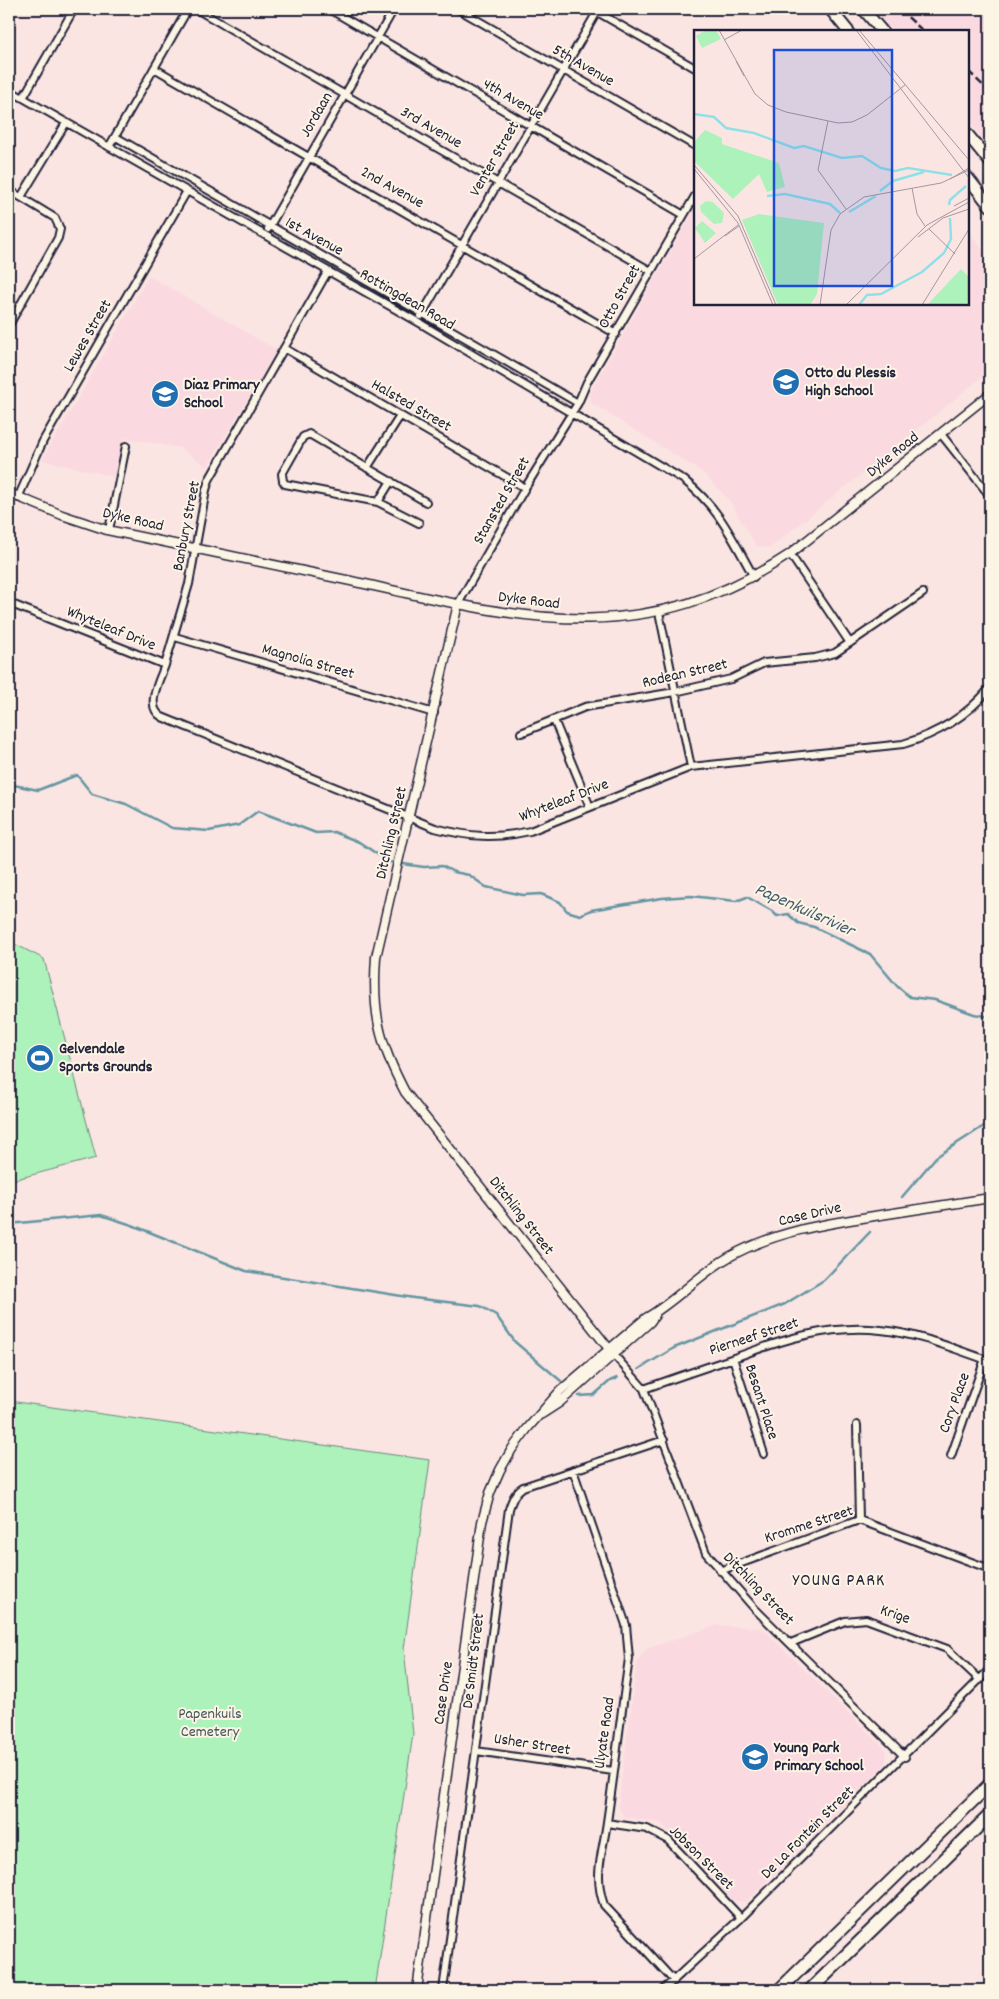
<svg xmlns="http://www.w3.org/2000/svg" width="999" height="1999" font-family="Dekko,sans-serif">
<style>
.built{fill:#fadae0}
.green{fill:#adf1bb;stroke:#688a7b}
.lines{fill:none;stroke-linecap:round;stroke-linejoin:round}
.stream{stroke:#6395a2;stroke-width:2.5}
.minor-casing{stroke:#22223b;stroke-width:10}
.tertiary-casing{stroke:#22223b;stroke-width:11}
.primary-casing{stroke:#22223b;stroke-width:14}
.motorway-casing{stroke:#22223b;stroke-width:15}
.minor{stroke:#fcf5e5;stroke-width:6}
.tertiary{stroke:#fcf5e5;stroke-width:8}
.primary{stroke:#fcf5e5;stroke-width:10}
.motorway{stroke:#fcf5e5;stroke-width:11}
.rail{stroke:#22223b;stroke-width:2.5;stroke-dasharray:8 4;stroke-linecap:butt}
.labels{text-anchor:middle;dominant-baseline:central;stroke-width:4;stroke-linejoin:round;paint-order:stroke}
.street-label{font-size:16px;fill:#22223b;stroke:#fcf5e5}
.poi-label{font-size:16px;font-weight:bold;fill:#22223b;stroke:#fcf5e5;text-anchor:start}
.park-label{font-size:16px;fill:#45565b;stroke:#fcf5e5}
.water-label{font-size:18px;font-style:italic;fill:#435b6f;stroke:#fcf5e5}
.neighbourhood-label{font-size:18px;letter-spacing:1px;fill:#22223b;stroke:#fcf5e5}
.inset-river{fill:none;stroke:#8fe1e7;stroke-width:2.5}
.inset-road{fill:none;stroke:#a4979f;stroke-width:1}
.view{fill:#1d4ed8;fill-opacity:0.15;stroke:#1d4ed8;stroke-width:2.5}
.inset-edge{fill:none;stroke:#22223b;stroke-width:2.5}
</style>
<rect width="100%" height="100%" fill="#fbe5e2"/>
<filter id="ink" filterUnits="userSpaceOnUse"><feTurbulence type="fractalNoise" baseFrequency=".02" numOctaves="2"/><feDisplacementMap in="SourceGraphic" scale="10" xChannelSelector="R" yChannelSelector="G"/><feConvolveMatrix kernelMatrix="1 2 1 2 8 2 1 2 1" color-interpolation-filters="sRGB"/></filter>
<g filter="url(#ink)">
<path class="built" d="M873,9H990V148L968,121V31H892Z
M695,208V304H968V231L990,259V371L770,548L756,546L729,500L702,472L591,403L589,394Z
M149,276L277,350L207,467L180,448L125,438L116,477L42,460Z
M717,1625L762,1628L886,1750V1764L746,1902L734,1901L661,1823L624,1817L618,1807L637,1662L646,1649Z"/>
<path class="green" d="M9,941L44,959L96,1158L9,1181Z
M9,1401L430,1460L404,1649L413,1734L375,1990H9Z"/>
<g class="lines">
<path class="stream" d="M9,784L38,790L77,775L92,794L126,804L172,828L209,831L239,825L258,811L316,833L334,832L359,842L389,862L424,867L442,866L454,872L469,875L486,887L523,895L541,894L560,902L567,911L580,915L591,910L662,898L691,896L736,901L747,897L772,911L777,916L788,914L798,923L814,927L870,954L897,986L910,997L935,1000L974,1014L990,1017
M902,1197L936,1157L990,1122
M9,1224L101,1215L132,1225L246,1271L414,1298L480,1306L496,1315L515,1342L561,1381
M639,1369L674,1348L785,1304L824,1280L870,1232
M579,1396L594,1395L610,1381L617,1378"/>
<g class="minor-casing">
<path id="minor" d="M196,9L651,271
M329,9L684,215
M458,9L695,146
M592,9L695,68
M154,68L616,334
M9,90L418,322L684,480C720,509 732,538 754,577
M23,98L74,9
M116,137L578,403
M109,147L188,9
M9,190L55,218L60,229L58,238L9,325
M21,197L66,123
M268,229L394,9
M421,316L597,12
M284,348L525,488
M941,434L990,496
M367,468L400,416
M18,498L43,441L187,191
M378,502L391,481
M419,523L378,502L285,484L283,481L282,474L303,437L309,434L426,502
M109,530L126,446
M790,554L850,643
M9,603L165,665C160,679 144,707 162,717L435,828C469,837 495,839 530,831L691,767L903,744C938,734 967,716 990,688
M458,604L525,488L578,403L587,382L695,196
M659,612L691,767
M175,637L434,713
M165,665L189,584L206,490L209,480L328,271
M554,720L590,807
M521,733L585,707L675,692L731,679L764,663L815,658L835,653L923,593
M614,1355L644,1389L706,1553L755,1609L905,1757
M733,1358L764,1454
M644,1389C674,1378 704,1368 734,1358C781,1340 830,1324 881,1330C920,1334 954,1349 990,1361
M857,1425L859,1520
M951,1456L985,1359
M573,1470L626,1625L629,1659C621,1713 615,1768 607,1822C603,1852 593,1875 604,1905L674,1981
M720,1571L859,1520L990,1569
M791,1643L845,1621L866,1619L947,1649L980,1680
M476,1751L613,1771
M607,1823L647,1829L668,1840L741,1918
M443,1990L509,1509C512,1500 515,1492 523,1487L664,1440
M663,1990L741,1918L990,1669"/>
</g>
<g class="tertiary-casing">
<path id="tertiary" d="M9,493L62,515L107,530C188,547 270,564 351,581C516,617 638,654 790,554L990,394
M458,604L376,957C372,1012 379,1043 405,1092L614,1355
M542,1414L559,1403L650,1322L655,1315
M417,1990L482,1522L490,1493L500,1470L512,1449L527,1429L560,1391L646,1318C676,1301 699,1274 729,1257C773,1232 824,1224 874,1216C913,1210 951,1204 990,1198"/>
</g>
<g class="primary-casing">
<path id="primary" d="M830,9L848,31
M863,9L882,31
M968,135L990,162
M968,178L990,206"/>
</g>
<g class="motorway-casing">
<path id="motorway" d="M779,1990L990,1784
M810,1990L990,1815"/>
</g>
<use href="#minor" class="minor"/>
<use href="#tertiary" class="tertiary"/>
<use href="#primary" class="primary"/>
<use href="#motorway" class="motorway"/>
<path class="rail" d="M899,9L923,31
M968,71L990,92"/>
</g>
</g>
<defs>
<g id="school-disc" transform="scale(1.4375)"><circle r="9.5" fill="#1f6fb2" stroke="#fcf5e5"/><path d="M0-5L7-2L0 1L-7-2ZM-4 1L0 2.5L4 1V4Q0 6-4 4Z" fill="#fff"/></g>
<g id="stadium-disc" transform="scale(1.4375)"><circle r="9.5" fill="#1f6fb2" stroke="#fcf5e5"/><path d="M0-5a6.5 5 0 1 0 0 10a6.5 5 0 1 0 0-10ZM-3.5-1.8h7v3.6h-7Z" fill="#fff"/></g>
</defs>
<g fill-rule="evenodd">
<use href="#school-disc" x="786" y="382"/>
<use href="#school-disc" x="165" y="394"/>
<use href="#stadium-disc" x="40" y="1058"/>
<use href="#school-disc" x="755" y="1757"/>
</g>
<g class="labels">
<g class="street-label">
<text transform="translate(583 66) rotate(30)">5th Avenue</text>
<text transform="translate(513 100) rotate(30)">4th Avenue</text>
<text transform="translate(317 115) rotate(-60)">Jordaan</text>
<text transform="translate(431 128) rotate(30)">3rd Avenue</text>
<text transform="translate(495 159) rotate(-60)">Venter Street</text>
<text transform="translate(392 188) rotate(29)">2nd Avenue</text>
<text transform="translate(314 237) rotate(29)">1st Avenue</text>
<text transform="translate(620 297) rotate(-61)">Otto Street</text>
<text transform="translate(407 300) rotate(30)">Rottingdean Road</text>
<text transform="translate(88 336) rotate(-60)">Lewes Street</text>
<text transform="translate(411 406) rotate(30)">Halsted Street</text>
<text transform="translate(893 455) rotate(-39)">Dyke Road</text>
<text transform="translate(502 501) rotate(-60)">Stansted Street</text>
<text transform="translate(133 520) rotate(13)">Dyke Road</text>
<text transform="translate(187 526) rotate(-79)">Banbury Street</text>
<text transform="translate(529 601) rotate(7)">Dyke Road</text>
<text transform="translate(111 629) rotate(22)">Whyteleaf Drive</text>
<text transform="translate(308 662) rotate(16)">Magnolia Street</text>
<text transform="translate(685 674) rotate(-13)">Rodean Street</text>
<text transform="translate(564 801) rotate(-21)">Whyteleaf Drive</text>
<text transform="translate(392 833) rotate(-77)">Ditchling Street</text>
<text transform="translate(810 1215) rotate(-13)">Case Drive</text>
<text transform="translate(521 1216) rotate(52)">Ditchling Street</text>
<text transform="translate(754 1337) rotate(-18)">Pierneef Street</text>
<text transform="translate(761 1402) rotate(72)">Besant Place</text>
<text transform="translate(955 1403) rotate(-70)">Cory Place</text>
<text transform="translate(809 1525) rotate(-18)">Kromme Street</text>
<text transform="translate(758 1589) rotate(46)">Ditchling Street</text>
<text transform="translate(895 1615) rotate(19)">Krige</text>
<text transform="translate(474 1661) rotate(-83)">De Smidt Street</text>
<text transform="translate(444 1693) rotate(-82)">Case Drive</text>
<text transform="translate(605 1733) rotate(-82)">Ulyate Road</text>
<text transform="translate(532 1745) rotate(9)">Usher Street</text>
<text transform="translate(808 1833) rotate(-45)">De La Fontein Street</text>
<text transform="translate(701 1858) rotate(45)">Jobson Street</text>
</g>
<g class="poi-label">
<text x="805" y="373">Otto du Plessis<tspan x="805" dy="18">High School</tspan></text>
<text x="184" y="385">Diaz Primary<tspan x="184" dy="18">School</tspan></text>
<text x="59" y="1049">Gelvendale<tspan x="59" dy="18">Sports Grounds</tspan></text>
<text x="774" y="1748">Young Park<tspan x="774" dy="18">Primary School</tspan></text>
</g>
<g class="park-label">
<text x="210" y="1714">Papenkuils<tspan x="210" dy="18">Cemetery</tspan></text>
</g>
<g class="water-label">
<text transform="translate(804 911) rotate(24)">Papenkuilsrivier</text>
</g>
<g class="neighbourhood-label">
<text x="839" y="1581">YOUNG PARK</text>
</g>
</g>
<g transform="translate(694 30)">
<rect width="275" height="275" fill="#fbe5e2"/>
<path d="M12,0H22L27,9L8,18L2,6ZM11,100L28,108V114L85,133L91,157L73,162L65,144L39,169L0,131V112ZM12,171L19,172L30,183L28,193L20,194L7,182L6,176ZM65,184L130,193L123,264L116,275H84L48,190ZM8,191L22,203L11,213L1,198ZM267,239L275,247V275H233Z" fill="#adf1bb"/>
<path class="inset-river" d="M0,84L20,87L32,98L60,103L100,118L110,116L148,128L168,126L187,138L201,141L214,138L258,145M186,161L199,151L230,142M73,166L91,164L136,174L146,183M255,175L256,170L272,156M155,182L182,166M165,275L173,265L187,264L228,242L250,223L257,209L256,188"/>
<path class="inset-road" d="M25,0L61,64L74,75L92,82L144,93L158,92L173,85L211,55M162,0L275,148M165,0L275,130M30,10L48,0M42,31L50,46M134,91L124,140L152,179M0,135L44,186L82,275M1,140L44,193L79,275M256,149L275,138M218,158L223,184L231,196M260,176L275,168M235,199L261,224M31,206L45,196M224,207L249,188L275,179M0,229L44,195M126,275L137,200L146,184L170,167L247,153L275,140M152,275L233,195L275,172M228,275L275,199"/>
<path class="view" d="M80,20H198V256H80Z"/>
<rect width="275" height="275" class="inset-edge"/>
</g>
<rect width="999" height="1999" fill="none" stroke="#fcf5e5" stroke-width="30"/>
<rect x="15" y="15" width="969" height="1969" fill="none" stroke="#22223b" stroke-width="2" filter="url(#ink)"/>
</svg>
